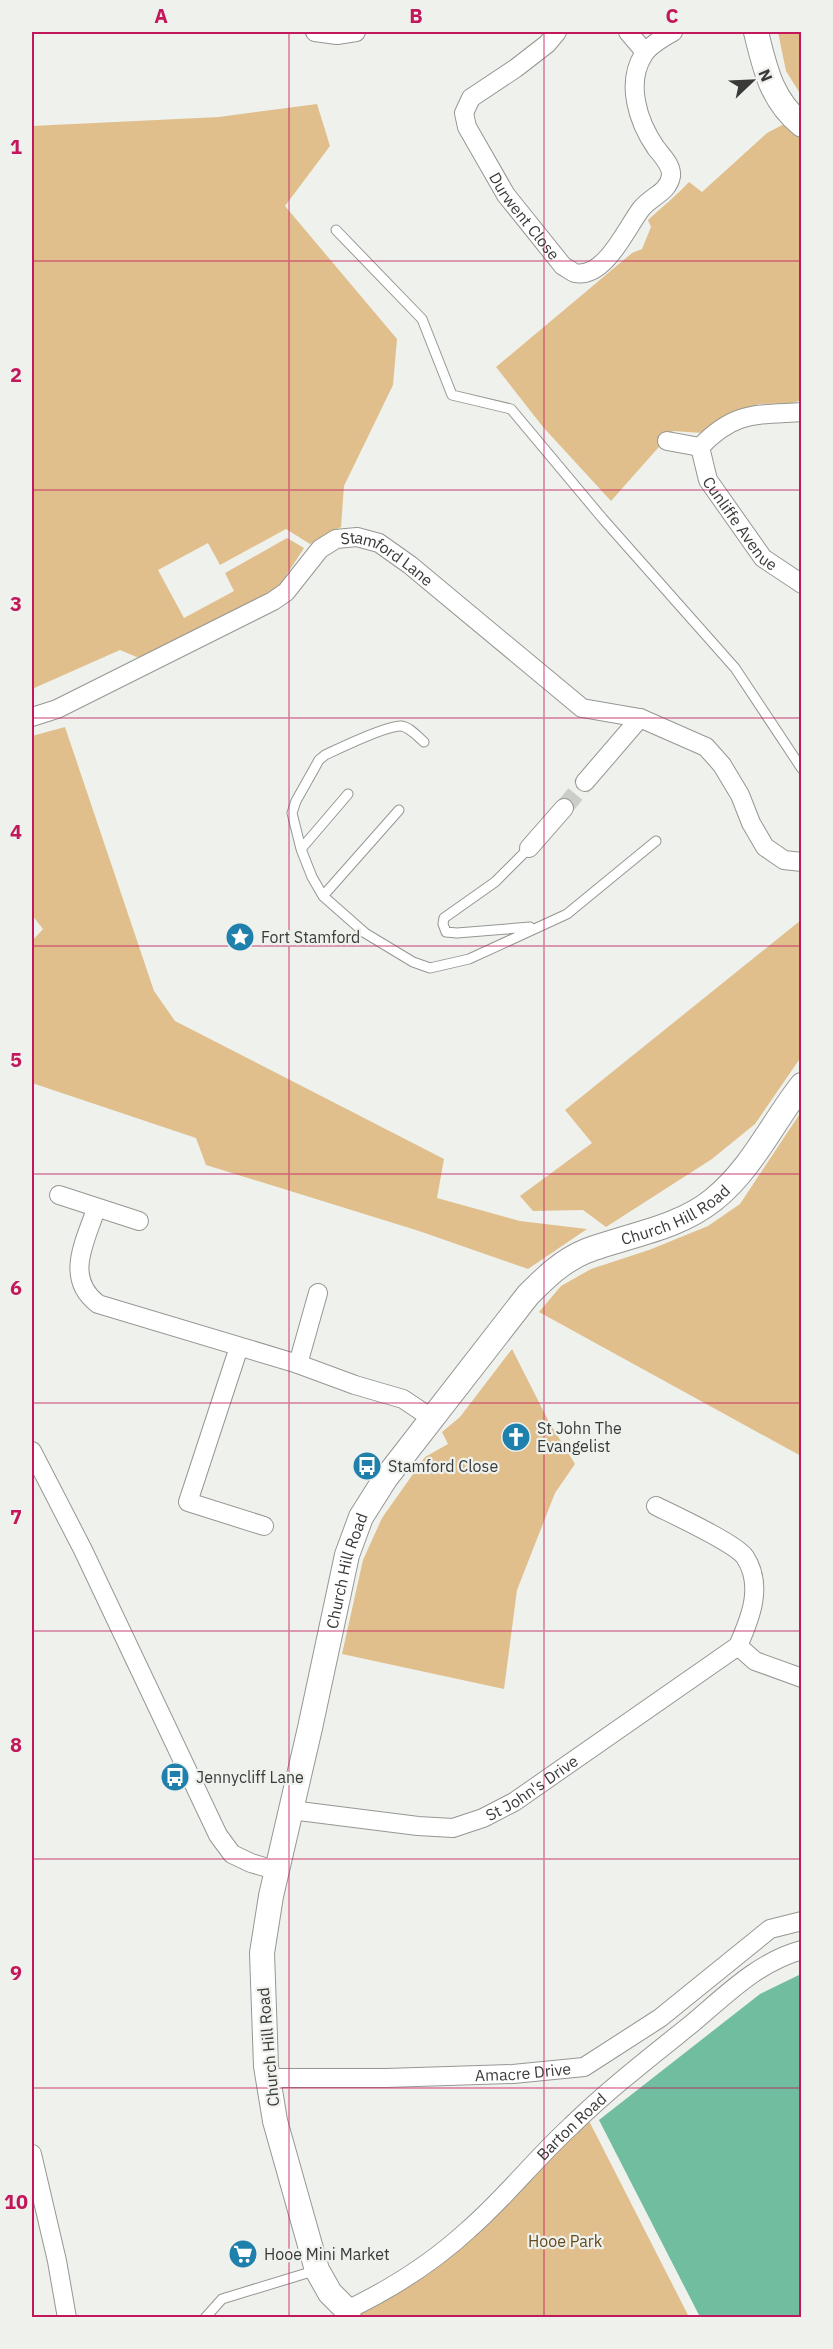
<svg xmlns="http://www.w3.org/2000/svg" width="833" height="2349" font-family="'IBM Plex Sans',sans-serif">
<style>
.green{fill:#e0bf8d}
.water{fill:#71bd9f}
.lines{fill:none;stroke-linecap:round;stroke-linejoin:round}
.street-tunnel{stroke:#cbcdc9;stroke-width:18;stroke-dasharray:18 9;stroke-linecap:butt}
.lane-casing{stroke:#969793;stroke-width:11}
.street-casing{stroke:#969793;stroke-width:20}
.secondary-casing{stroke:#969793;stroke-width:26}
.lane{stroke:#fff;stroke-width:9}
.street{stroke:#fff;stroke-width:18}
.secondary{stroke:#fff;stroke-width:24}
.grid{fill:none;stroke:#c2185b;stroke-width:1.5;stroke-opacity:0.55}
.labels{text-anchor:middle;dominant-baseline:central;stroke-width:4.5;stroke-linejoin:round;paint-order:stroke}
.street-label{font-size:16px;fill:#3a3b39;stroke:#eff1ed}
.poi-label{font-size:16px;fill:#3a3b39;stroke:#eff1ed;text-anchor:start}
.park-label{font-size:16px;fill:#664b1e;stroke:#eff1ed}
.neatline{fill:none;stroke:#c2185b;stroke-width:2}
.grid-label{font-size:20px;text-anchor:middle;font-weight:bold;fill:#c2185b}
</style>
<rect width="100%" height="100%" fill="#eff1ed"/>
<path class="green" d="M778,32H801V95L786,71Z
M317,104L330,146L285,206L397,339L393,385L344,486L341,527L310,544L286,529L220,565L208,543L158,570L184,618L234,591L225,573L287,538L304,548L274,594L139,658L120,650L32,689V126L219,117Z
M784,124L801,137V400L793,403L759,404L729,414L711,430L702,433L673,431L611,501L543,427L496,367L632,253L642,249L651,227L648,220C662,207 676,196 689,182L702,192L767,133Z
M65,727L154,991L175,1021L444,1159L437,1198L520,1221L587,1229L528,1269L419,1231L206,1165L196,1138L32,1083V941L43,929L32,915V736Z
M801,920V1057L755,1124L712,1159L606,1227L583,1210L533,1211L520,1196L592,1143L565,1110Z
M801,1112V1456L539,1312L561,1286L591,1269L649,1250L708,1226L740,1204Z
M512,1349L548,1420L575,1464L555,1493L517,1590L504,1689L342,1654L363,1560L382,1518L425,1457L448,1444L442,1432L460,1417Z
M585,2113L689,2317L349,2318L418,2270Z"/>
<path class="water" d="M801,1974V2317H700L599,2120L760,1994Z"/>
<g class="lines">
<path class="street-tunnel" d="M564,808L585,782"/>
<g class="lane-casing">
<path id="lane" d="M336,230L422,319L452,395L511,409L603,519L735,668L802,769
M424,742C418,737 410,727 401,726C387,725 340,748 325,755L319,760L296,801L292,813L301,849L312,877L323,896L365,933L413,962L430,968L469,959L567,914L656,841
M529,848L495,882L444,918L443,924L446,932L457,933L530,927
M301,849L348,794
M323,896L399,810
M205,2318L222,2299L317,2270"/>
</g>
<g class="street-casing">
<g id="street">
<path d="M315,32L337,35L356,32"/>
<path id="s1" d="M557,32L547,44L516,68L471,98L464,113L467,127L506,195L563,266C567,268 572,272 575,273C605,279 627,227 641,209C651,196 668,193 671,176C672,165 662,156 656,148C638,122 625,83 644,54C650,45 664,37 673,32"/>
<path d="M628,32L645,52"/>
<path id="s2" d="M802,412C755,415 735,411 700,447L708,480L763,558L802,584"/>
<path d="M667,441L700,447"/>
<path id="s3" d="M32,717L57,709L273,601L286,592L320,549L336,539L357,537L379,543L410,565L582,708L640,718L706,747L722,765L740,795L751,823L765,847L784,860L802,862"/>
<path d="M585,782L640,718"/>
<path d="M529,848L564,808"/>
<path d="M59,1195L139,1221"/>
<path d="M96,1209C85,1242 64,1278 98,1304L298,1364L355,1385L403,1399L433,1419"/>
<path d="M239,1347L188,1502L264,1526"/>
<path d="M298,1364L318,1293"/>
<path d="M32,1451L83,1550L218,1835L232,1854L251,1863L278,1871"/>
<path d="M738,1646L755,1661L802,1678"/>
<path id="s4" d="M291,1810L418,1826L453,1828L483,1818L514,1802L738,1646C750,1619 764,1586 745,1557C735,1543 674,1515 656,1506"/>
<path id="s5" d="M268,2078H386L513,2074L584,2067L660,2018L770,1929L802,1921"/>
<path d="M32,2154L57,2261L67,2318"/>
<path id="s6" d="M347,2310C391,2289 432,2263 468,2230C505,2198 535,2159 571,2126C608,2090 649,2058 689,2026C724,1997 757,1962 802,1950"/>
</g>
</g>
<g class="secondary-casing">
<g id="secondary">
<path d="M756,32C765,68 771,100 802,125"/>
<path id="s7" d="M349,2318L347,2310L330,2293L317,2270L275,2121L266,2066L262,1953L271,1896L310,1728L347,1555L361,1517L385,1479L528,1295C546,1277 562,1261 586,1251C628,1235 677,1229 713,1200C752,1169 772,1123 802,1085"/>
</g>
</g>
<use href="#lane" class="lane"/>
<use href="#street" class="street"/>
<use href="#secondary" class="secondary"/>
</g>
<path class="grid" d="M289,32V2318M544,32V2318M32,261H802M32,490H802M32,718H802M32,946H802M32,1174H802M32,1403H802M32,1631H802M32,1859H802M32,2088H802"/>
<defs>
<g id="sight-disc" transform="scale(1.5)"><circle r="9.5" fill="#2080ac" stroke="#eff1ed"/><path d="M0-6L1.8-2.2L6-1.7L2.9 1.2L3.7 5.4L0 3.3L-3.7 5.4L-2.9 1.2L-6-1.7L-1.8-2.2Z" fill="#fff"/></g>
<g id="church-disc" transform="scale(1.5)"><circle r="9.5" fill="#2080ac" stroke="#eff1ed"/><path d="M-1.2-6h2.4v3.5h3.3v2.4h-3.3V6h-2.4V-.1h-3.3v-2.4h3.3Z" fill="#fff"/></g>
<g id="bus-disc" transform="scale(1.5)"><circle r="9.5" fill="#2080ac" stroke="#eff1ed"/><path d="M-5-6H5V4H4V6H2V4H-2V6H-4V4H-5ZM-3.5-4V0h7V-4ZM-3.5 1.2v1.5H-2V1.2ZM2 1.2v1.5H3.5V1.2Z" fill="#fff"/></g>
<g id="supermarket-disc" transform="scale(1.5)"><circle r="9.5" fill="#2080ac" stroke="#eff1ed"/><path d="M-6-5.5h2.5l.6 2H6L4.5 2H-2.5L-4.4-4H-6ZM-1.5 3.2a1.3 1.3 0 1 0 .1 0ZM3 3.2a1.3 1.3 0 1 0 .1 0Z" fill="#fff"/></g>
</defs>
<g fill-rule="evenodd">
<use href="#sight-disc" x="240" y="937"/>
<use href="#church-disc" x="516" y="1437"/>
<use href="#bus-disc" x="367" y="1466"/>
<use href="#bus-disc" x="175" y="1777"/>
<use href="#supermarket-disc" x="243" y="2254"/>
</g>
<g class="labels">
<g class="street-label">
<text stroke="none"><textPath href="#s1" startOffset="246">Durwent Close</textPath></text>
<text stroke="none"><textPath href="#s2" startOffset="200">Cunliffe Avenue</textPath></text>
<text stroke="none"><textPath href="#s3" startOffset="414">Stamford Lane</textPath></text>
<text stroke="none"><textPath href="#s7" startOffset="1278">Church Hill Road</textPath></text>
<text stroke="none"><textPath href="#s7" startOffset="774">Church Hill Road</textPath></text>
<text stroke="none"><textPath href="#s4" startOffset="252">St John's Drive</textPath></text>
<text transform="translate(268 2047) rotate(-95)">Church Hill Road</text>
<text stroke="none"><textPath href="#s5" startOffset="255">Amacre Drive</textPath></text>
<text stroke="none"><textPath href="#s6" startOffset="292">Barton Road</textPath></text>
</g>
<g class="poi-label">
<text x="261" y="937">Fort Stamford</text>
<text x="537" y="1428">St John The<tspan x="537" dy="18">Evangelist</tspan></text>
<text x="388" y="1466">Stamford Close</text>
<text x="196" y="1777">Jennycliff Lane</text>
<text x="264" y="2254">Hooe Mini Market</text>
</g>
<g class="park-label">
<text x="565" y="2241">Hooe Park</text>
</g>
</g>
<rect width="833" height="2349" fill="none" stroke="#eff1ed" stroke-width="66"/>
<g transform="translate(752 81) rotate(67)" stroke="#eff1ed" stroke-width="4.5" paint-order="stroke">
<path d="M0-4.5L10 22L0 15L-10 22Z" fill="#3a3b39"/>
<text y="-9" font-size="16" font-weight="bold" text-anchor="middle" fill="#3a3b39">N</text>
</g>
<rect x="33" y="33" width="767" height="2283" class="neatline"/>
<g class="grid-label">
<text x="161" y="23">A</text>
<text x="416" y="23">B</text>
<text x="672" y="23">C</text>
<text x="16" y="154">1</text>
<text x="16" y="382">2</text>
<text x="16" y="611">3</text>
<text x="16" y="839">4</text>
<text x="16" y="1067">5</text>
<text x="16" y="1295">6</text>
<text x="16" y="1524">7</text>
<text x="16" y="1752">8</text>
<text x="16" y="1980">9</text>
<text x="16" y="2209">10</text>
</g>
</svg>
